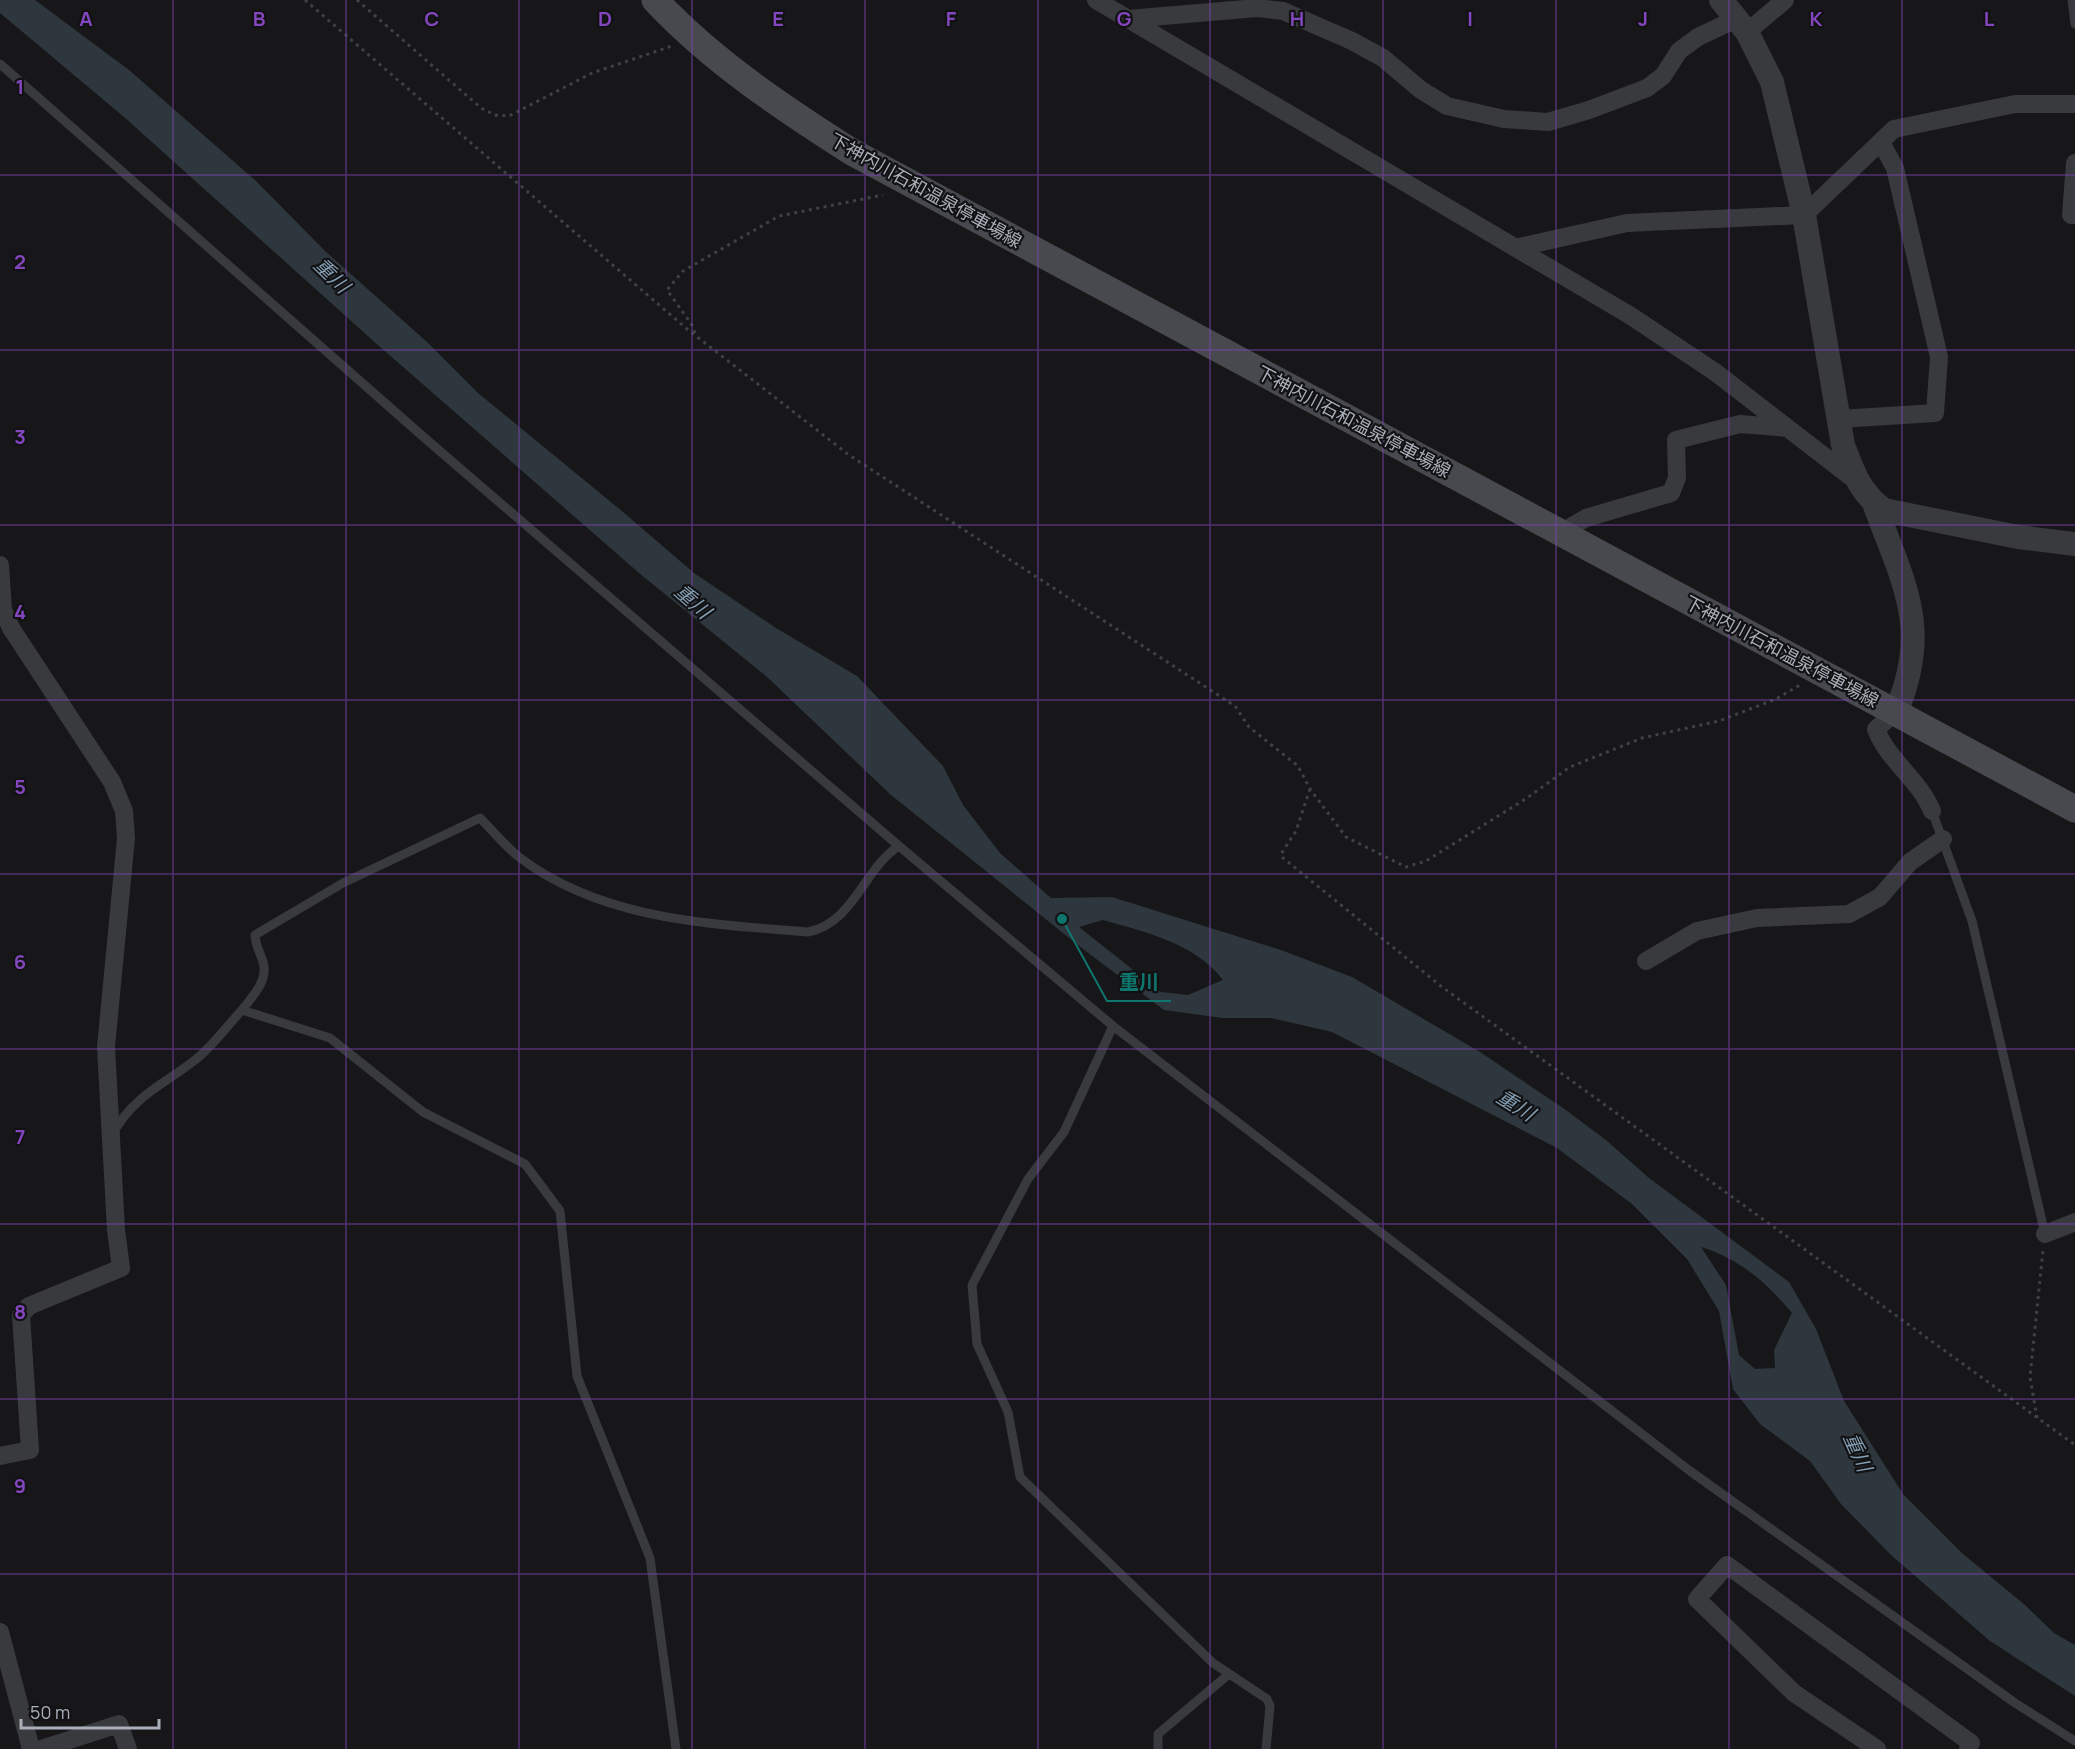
<svg xmlns="http://www.w3.org/2000/svg" width="2075" height="1749" font-family="Manrope,'Noto Sans JP',sans-serif">
<style>
.water{fill:#2e373d;fill-rule:evenodd}
.lines{fill:none;stroke-linecap:round;stroke-linejoin:round}
.path{stroke:#3f4145;stroke-width:3;stroke-dasharray:3 4.5;stroke-linecap:butt}
.service{stroke:#393a3e;stroke-width:9}
.minor{stroke:#393a3e;stroke-width:18}
.tertiary{stroke:#393a3e;stroke-width:24}
.secondary{stroke:#47494e;stroke-width:27}
.grid{fill:none;stroke:#8446be;stroke-width:1.5;stroke-opacity:0.55}
.labels{text-anchor:middle;dominant-baseline:central;stroke-width:4.5;stroke-linejoin:round;paint-order:stroke}
.street-label{font-size:18px;fill:#aaafb9;stroke:#121214}
.water-label{font-size:20px;font-style:italic;fill:#839db2;stroke:#121214}
.grid-label{font-size:20px;text-anchor:middle;font-weight:bold;fill:#8446be;stroke:#121214;stroke-width:4.5;stroke-linejoin:round;paint-order:stroke}
.leader{fill:none;stroke:#0f766e;stroke-width:2}
.callout-dot{fill:#0f766e;stroke:#121214;stroke-width:2}
.callout-label{font-size:20px;text-anchor:middle;font-weight:bold;fill:#0f766e;stroke:#121214;stroke-width:4.5;stroke-linejoin:round;paint-order:stroke}
</style>
<rect width="100%" height="100%" fill="#171719"/>
<path class="water" d="M0,0H35L129,70L256,181L325,251L427,342L478,393L623,512L694,573L776,628L857,676L943,766L963,805L1000,853L1051,898L1112,897L1281,950L1352,977L1480,1052L1563,1108L1606,1140L1649,1178L1789,1282L1816,1329L1844,1401L1903,1494L1963,1554L2025,1605L2054,1633L2075,1645V1696L1990,1641L1891,1555L1841,1504L1810,1461L1760,1424L1733,1389L1719,1311L1687,1259L1632,1204L1557,1148L1332,1032L1271,1018H1223L1164,1010L1083,949L891,795L766,676L639,573L379,346L124,117L0,13ZM1103,920C1145,932 1195,943 1223,980L1188,995L1161,992L1079,927ZM1701,1247C1740,1259 1766,1282 1792,1313L1774,1350L1775,1368L1755,1369L1739,1355L1726,1285Z"/>
<g class="lines">
<path class="path" d="M305,0L687,329L849,455L1235,706L1249,727L1298,766L1310,789L1346,837L1406,867L1426,861L1527,798L1570,767L1642,738L1719,721L1776,699L1800,685
M357,0L481,108L495,115L509,116L592,73L672,46
M695,333L692,325L667,290L683,271L779,216L883,195
M1310,789L1296,831L1281,854L1283,858L1442,987L2075,1445
M2037,1418L2030,1377L2043,1250"/>
<path class="service" d="M2072,0L2075,24
M0,64L427,440L899,846L1113,1026L1690,1471L2015,1703L2075,1741
M1932,811L1972,921L2045,1234
M242,1010C251,998 266,983 264,967C263,956 255,947 255,935L343,883L480,818C492,830 505,846 519,857C601,920 710,924 808,932C854,923 864,868 899,846
M1113,1026L1064,1132L1028,1179L972,1285L977,1344L1008,1412L1020,1477L1213,1663L1267,1699L1270,1706L1266,1749
M113,1133C136,1094 162,1086 195,1060C212,1047 227,1026 242,1010L330,1038L423,1112L525,1164L560,1211L577,1376L650,1558L676,1749
M1158,1749V1734L1229,1674"/>
<path class="minor" d="M1096,0L1631,316L1715,372L1855,480
M1128,19L1257,8L1283,11L1352,41L1383,58L1421,90L1447,106L1504,119L1548,122L1589,110L1647,88L1663,76L1679,51L1698,37L1736,19
M1747,32L1785,0
M2075,163L2071,215H2075
M1515,248L1627,223L1804,215L1894,129L2015,104H2075
M1839,419L1935,413L1939,357L1895,168L1881,142
M1562,532L1586,518L1671,493L1677,478L1676,440L1740,424L1788,428
M0,565L3,610L11,628L112,782L124,811L126,838L106,1047L116,1230L121,1268L29,1306L21,1315L30,1450L0,1456
M1896,712L1876,729C1888,761 1919,779 1932,811
M1646,961L1697,931L1757,918L1849,914L1880,897L1910,862L1943,839
M2045,1234L2075,1222
M0,1632L31,1749
M41,1749L119,1724L128,1749
M1877,1749L1794,1693L1697,1599L1727,1565L1971,1743L1968,1749"/>
<path class="tertiary" d="M1721,0L1747,32L1772,82L1804,215L1843,445C1853,472 1860,493 1884,510L2018,537L2075,544
M1874,503C1903,583 1932,627 1896,712"/>
<path class="secondary" d="M655,0C712,61 783,108 852,152L2075,809"/>
</g>
<path class="grid" d="M173,0V1749M346,0V1749M519,0V1749M692,0V1749M865,0V1749M1038,0V1749M1210,0V1749M1383,0V1749M1556,0V1749M1729,0V1749M1902,0V1749M0,175H2075M0,350H2075M0,525H2075M0,700H2075M0,874H2075M0,1049H2075M0,1224H2075M0,1399H2075M0,1574H2075"/>
<g class="labels">
<g class="street-label">
<text transform="translate(926 190) rotate(29)">下神内川石和温泉停車場線</text>
<text transform="translate(1354 421) rotate(28)">下神内川石和温泉停車場線</text>
<text transform="translate(1782 651) rotate(28)">下神内川石和温泉停車場線</text>
</g>
<g class="water-label">
<text transform="translate(332 275) rotate(44)">重川</text>
<text transform="translate(693 601) rotate(41)">重川</text>
<text transform="translate(1516 1105) rotate(32)">重川</text>
<text transform="translate(1858 1452) rotate(66)">重川</text>
</g>
</g>
<g class="grid-label">
<text x="86" y="26">A</text>
<text x="259" y="26">B</text>
<text x="432" y="26">C</text>
<text x="605" y="26">D</text>
<text x="778" y="26">E</text>
<text x="951" y="26">F</text>
<text x="1124" y="26">G</text>
<text x="1297" y="26">H</text>
<text x="1470" y="26">I</text>
<text x="1643" y="26">J</text>
<text x="1816" y="26">K</text>
<text x="1989" y="26">L</text>
<text x="20" y="94">1</text>
<text x="20" y="269">2</text>
<text x="20" y="444">3</text>
<text x="20" y="619">4</text>
<text x="20" y="794">5</text>
<text x="20" y="969">6</text>
<text x="20" y="1144">7</text>
<text x="20" y="1319">8</text>
<text x="20" y="1493">9</text>
</g>
<path class="leader" d="M1062 919L1107 1001H1171"/>
<circle class="callout-dot" cx="1062" cy="919" r="6"/>
<g class="callout-label">
<text x="1139" y="989">重川</text>
</g>
<path d="M21 1719v9h138v-9" fill="none" stroke="#aaafb9" stroke-width="3"/>
<text x="30" y="1719" font-size="18" fill="#aaafb9" stroke="#121214" stroke-width="4.5" paint-order="stroke">50 m</text>
</svg>
